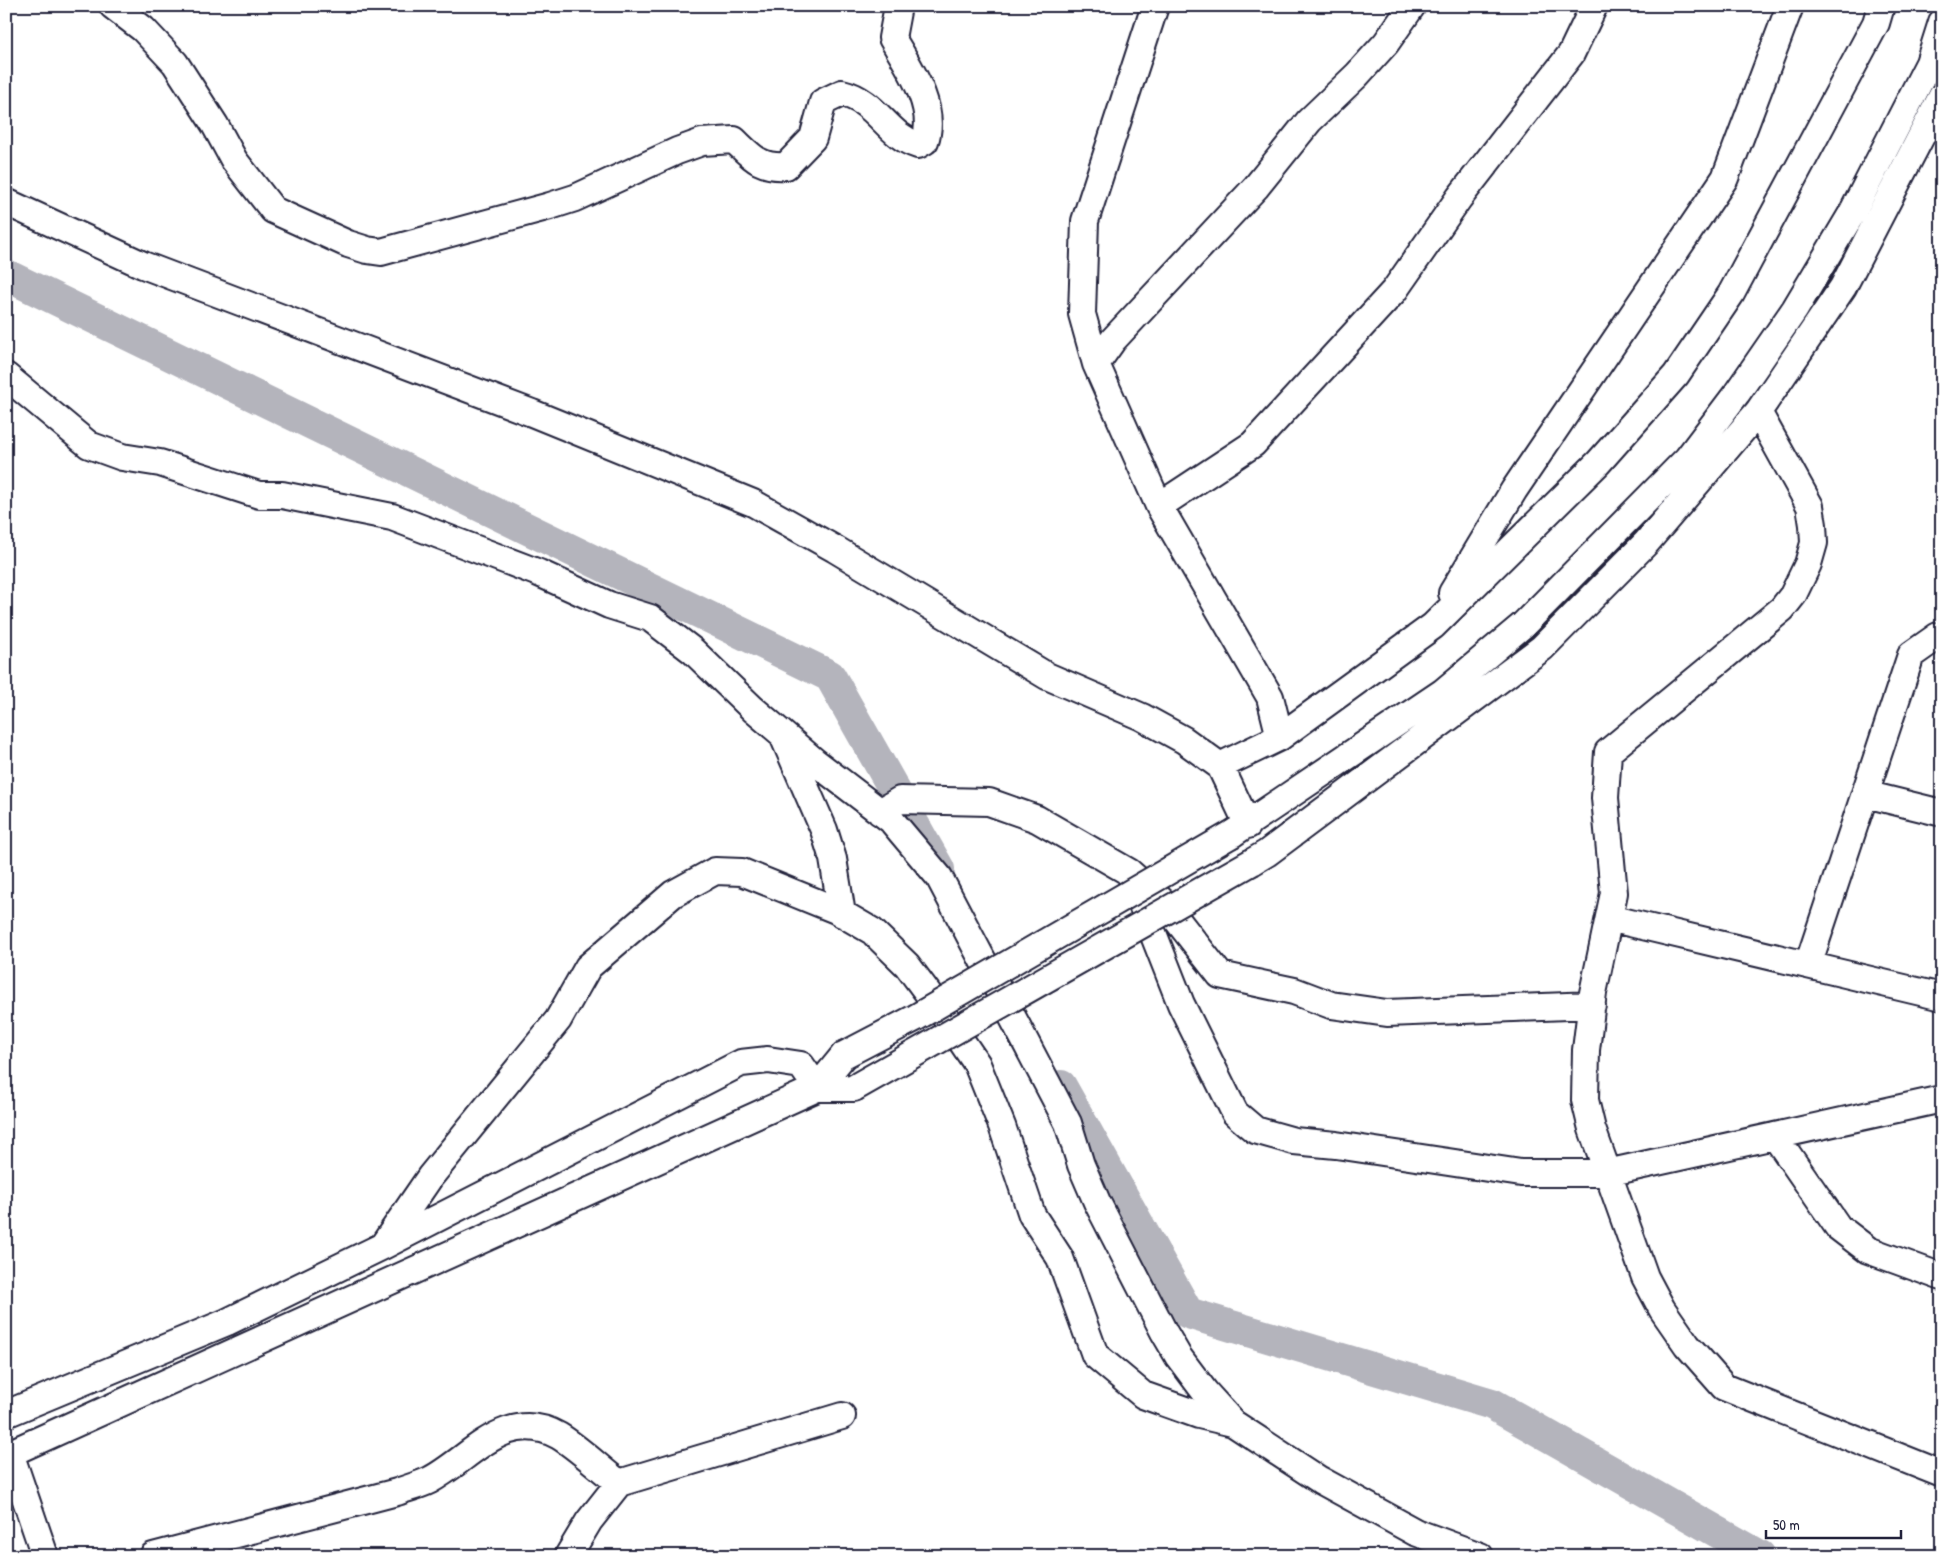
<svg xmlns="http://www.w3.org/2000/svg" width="1948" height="1562" font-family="'Patrick Hand',sans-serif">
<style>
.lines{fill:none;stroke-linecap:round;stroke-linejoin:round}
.river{stroke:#b4b4bc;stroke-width:32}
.minor-casing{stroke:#22223b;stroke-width:30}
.minor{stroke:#fff;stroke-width:26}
.minor-bridge-casing{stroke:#22223b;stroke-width:30;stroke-linecap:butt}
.minor-bridge{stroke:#fff;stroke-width:26}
</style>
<rect width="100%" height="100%" fill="#fff"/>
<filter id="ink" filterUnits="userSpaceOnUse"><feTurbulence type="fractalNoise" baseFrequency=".02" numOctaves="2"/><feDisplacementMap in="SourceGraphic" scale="10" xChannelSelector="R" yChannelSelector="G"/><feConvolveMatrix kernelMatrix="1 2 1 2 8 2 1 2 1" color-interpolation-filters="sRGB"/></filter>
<g filter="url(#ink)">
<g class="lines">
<path class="river" d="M6,275L830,676L939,869
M1061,1086L1188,1313L1492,1404L1760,1556"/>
<g class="minor-casing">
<path id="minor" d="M113,6L143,29L175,63L215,125L234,160L273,210L348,244L367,250L381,252L550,206L575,198L677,151L702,142L734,140C752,157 760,168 786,166L813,138L823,102L842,93C877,101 887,136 918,145L925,141C937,107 909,67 892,38L898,6
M1155,6L1085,221L1082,314L1096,364L1159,506L1270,697L1280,737
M6,202L143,265L532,413L753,503L835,549L1047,676L1142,717L1184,740L1220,766L1248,825
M1096,364L1113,340L1256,187L1309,121L1357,75L1386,43L1412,6
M6,376L89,445L122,457L160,463L259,495H282L392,517L539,573L609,605L650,618L693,651L753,709L814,761L891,820L939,877L1068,1123L1081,1165L1097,1202L1164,1332L1178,1356L1205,1392L1233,1423L1320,1480L1415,1532L1480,1556
M1758,412L1810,506L1813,525L1814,543L1808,564L1793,595L1782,609L1608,752L1605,798L1614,893L1593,993L1586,1050L1585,1100L1592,1129L1645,1277L1662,1309L1687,1345L1724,1387L1942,1474
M1159,506L1253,444L1394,291L1459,198L1571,54L1594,6
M1452,593L1514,490L1725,178L1790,6
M784,738L824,830L833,859L842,914
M1220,766L1280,737L1433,626L1598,463L1676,375L1731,294L1876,23L1881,6
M1865,794L1942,813
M880,812L900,800L989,802L1037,819L1129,872L1163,902L1220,975L1294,991L1331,1005L1387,1013L1592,1005
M1232,834L1443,692L1523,625L1687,459L1737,393L1795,309L1851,215L1929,63L1942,22
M1252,862L1267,853L1542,648L1646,543L1758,412L1843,287L1942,96
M1129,872L1181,1004L1235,1113L1255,1130L1294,1141L1336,1145L1521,1173H1607L1942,1099
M1609,918L1942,997
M1808,965L1911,655L1938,636L1942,637
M844,1055L817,1088H854
M1775,1136L1838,1227L1868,1250L1942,1277
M384,1244L430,1177L558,1020L588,967L673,894L715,871L742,872L836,910L872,931L907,965L939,1008L977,1064L1002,1126L1032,1215L1060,1258L1095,1355L1143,1395L1199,1415L1233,1423
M6,1414L227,1322L383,1246L741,1063L768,1060L801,1065L817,1088L6,1455
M10,1453L45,1556
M153,1556L397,1492C408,1488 420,1485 430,1480C470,1459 507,1406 559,1436C580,1449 599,1468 619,1483
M568,1556L589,1521L619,1483L842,1416"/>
</g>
<use href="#minor" class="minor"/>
<g class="minor-bridge-casing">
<path id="minor-bridge" d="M844,1055L915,1018L1232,834
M854,1088L1252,862"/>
</g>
<use href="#minor-bridge" class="minor-bridge"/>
</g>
</g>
<rect width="1948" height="1562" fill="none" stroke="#fff" stroke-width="25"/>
<rect x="12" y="12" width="1923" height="1537" fill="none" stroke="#22223b" stroke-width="2" filter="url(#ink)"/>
<path d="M1766 1530v8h135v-8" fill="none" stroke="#22223b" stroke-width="2.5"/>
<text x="1773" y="1530" font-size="15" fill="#22223b" stroke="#ffffff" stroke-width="4" paint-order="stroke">50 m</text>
</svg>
